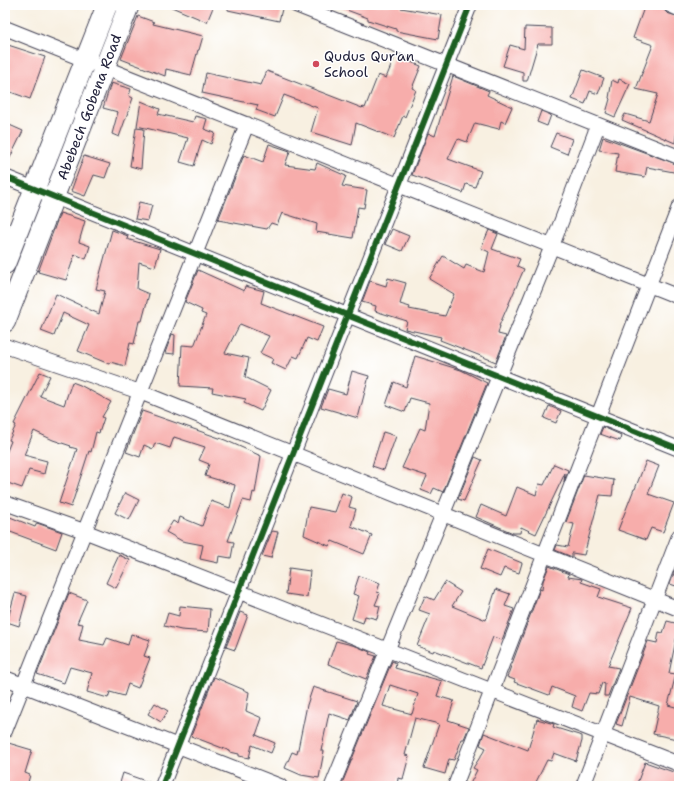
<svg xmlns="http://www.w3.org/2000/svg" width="684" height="791" font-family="'Shantell Sans',sans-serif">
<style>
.building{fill:#f7adab;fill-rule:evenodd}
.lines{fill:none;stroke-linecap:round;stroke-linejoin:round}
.street-casing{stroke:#424154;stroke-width:16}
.secondary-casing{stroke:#424154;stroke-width:22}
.street{stroke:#fff;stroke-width:14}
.secondary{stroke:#fff;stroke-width:20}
.cycleway-casing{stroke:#fff;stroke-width:8}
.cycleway{stroke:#1b5e20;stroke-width:6}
.poi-dot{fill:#d1495b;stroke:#fff;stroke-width:1.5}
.labels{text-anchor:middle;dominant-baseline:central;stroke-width:3;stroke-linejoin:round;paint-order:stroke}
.poi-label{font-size:14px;fill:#22223b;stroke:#fff;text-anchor:start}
.street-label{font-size:14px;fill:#22223b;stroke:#fff}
</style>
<rect width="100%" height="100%" fill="#fff"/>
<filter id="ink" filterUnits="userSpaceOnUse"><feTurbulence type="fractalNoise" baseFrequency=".025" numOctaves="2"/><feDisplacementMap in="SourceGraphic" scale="8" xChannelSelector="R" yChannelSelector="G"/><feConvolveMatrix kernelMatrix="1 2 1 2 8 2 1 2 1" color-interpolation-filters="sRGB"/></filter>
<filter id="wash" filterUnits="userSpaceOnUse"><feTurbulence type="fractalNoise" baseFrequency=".012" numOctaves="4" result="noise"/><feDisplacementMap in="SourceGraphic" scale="16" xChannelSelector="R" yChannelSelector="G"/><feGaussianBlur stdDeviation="0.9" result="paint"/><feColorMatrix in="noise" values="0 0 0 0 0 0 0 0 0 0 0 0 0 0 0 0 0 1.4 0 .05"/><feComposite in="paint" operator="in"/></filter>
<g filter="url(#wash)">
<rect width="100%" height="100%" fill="#f8f0e1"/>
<g id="blocks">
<path class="building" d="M167,5H214L207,22Z
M228,5H283L279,21L228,10Z
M336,5H402L401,8L442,15L438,39L396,31V29L368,20V18L336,6Z
M645,5H654L662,8L667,13L679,17V130L677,129L675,143L622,120L625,114L649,121L658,94L636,89L653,45L633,38Z
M138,16L154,22L153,24L203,36L199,50H198L191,75L166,69L165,76L121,59Z
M525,27L552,28V44H538L527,81H523V72L503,66L510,45L524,49Z
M5,44L45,57L30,99L5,90Z
M395,56L421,66L412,88L416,90L405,117L403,116L394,138L356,123L352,145L311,132L318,108L284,95L275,117L256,110L258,105L202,93L206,73L261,85L267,71L362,108L363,107L365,108L378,75L386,78Z
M583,70L604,78L598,94L590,91L585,104L572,99Z
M453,76L489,91L487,95L512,107L505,123L501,121L499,129L475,123L467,142L459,139L458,140H457L448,159L481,171L475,187L466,184L463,193L412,175L428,133L435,136Z
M619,79L630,84L615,117L606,113L610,99L609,98L612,80L618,83Z
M111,83L131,89L129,96L133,98L119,137L112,134L118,112L103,108Z
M141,101L160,109L158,114L193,122L195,116L207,119L204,129L215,133L211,144L202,140L194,166L180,162L188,138L137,126Z
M541,111L551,115L547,126L537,122Z
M5,123L23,131L5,168Z
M136,128L144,129L141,169L130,166Z
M556,133L572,139L567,154L550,147Z
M603,137L679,165V173L647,167L645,177L615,172L618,153L599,150Z
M269,144L290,151L285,165L315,169L317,163L346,176L342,186L367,190L364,208L358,207L353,238L316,232L317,224L282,213L277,225L271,223L267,229L218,220L244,155L263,162Z
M84,156L110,164L105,178L94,175L85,196L71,191Z
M139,202L152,205L148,221L135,219Z
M60,213L85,221L79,242L90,246L86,259L75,254L66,280L38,272Z
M392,229L409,236L402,251L385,244Z
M112,230L128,236L127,239L160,249L155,267L139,262L137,289L149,294L142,321H139L134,344L130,343L125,366L110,362L109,364L78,351L89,325L63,313L54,336L41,331L56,294L99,314L105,291L96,289Z
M489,230L498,234L492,249L520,259L517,266L524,269L499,326H500L498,334L506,336L496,362L440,340L441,337L405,329L407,321L375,311L376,306L362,302L370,281L386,286L388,278L406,283L400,304L410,307L409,309L445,316L454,294L429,279L443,256L464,269L466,265L484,272L489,252L481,248Z
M198,270L244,291L245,286L264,291L261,303L323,327L317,342L307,338L298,358L293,356L286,370L271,363L273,359L260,353L269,336L240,324L225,353L249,358L245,377L271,390L261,411L244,403L246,399L212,392L213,388L180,386L182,345L194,346L206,315L201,313L202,310L185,302Z
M172,334L175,335L174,354L165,353Z
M415,356L461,370L487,383L443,492L434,488L431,494L421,490L427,476L402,468L420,428L425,430L429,403L410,398L405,412L386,405L394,382L406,387Z
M352,371L369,376L358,418L321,407L328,389L346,394Z
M40,372L50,376L40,396L64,405L72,382L80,385L111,402L102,417L104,418L99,433L96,432L91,452L89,451L71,507L59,503L77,449L70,447L71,446L53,440L34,431L24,455L47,461L44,474L29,470L22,488L5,482V456L11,441L9,440L16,425L14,424Z
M549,406L561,411L556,423L544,418Z
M142,411L225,440L261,456L255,493L253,492L251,502L243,500L228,541L234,542L231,558L219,556L218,563L200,559L203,545L182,541L166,532L173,521L178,524L180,517L202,526L211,501L230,508L235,485L205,476L209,464L199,460L205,447L174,437L170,448L155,443L153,449L144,445L140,457L126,452Z
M603,427L621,435L620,441L600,434Z
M383,432L396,436L384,470L372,466Z
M475,457L482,460L464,501L458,499Z
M646,461L659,466L648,494L674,503L663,532L651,528L646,540L618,530L634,489H635Z
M554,464L568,470L564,482L565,473L536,534L521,527L520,533H513L476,517L481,505L506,516L517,487L536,495L539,484L544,485Z
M584,475L614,480L612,496L600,495L584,555L572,553V557L555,550L557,545L568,547L574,524L566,522Z
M125,493L139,500L129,520L115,513Z
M342,493L352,497L349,507L356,509L351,526L372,535L364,554L332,541L329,546L304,535L309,507L335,512Z
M5,515L35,527L37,523L62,532L56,549L5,530Z
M272,531L278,532L271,558L262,556Z
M488,549L522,563L519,573L504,568L500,577L480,569Z
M119,555L130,560L116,588L106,583Z
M679,560V587L670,584Z
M549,566L569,574L568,577L582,579L581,582L601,589L598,597L632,608L608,666L619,668L608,696H604L605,684L602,683L598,694L589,693L582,711L572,707L575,696L552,687L549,695L514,682L515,680L507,677L540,589L542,590L543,581Z
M289,568L310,571L307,597L286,594Z
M359,576L380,583L377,592L380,593L375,605L380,606L377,619L365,616L363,623L352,619L359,596L353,594Z
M445,582L461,592L452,606L486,620L496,589L510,594L505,606L514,609L502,640L493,637L481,668L434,650L433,652L417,646L430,614L419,610L425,596L434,600Z
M15,593L27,596L19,626L7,622Z
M69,593L87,600L77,623L83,624L79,640L104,645L107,638L128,645L131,634L150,640L144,656L150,658L138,688L128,684L124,696L110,692L108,698L87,692L92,673L70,667L64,683L37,674Z
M180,606L210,609L208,632L181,630L164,626L168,613L179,616Z
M240,612L248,615L235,650L226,647Z
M667,621L679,624V635H677L669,673L676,674L668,705L679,708V730L677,739L653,734L659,706L630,697L622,726L616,724L648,641L657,643L659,632L663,633Z
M336,641L356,646L370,652L369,654L376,656L366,679L328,664Z
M392,661L396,663L395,668L442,681L437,696L454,701L448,720L469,727L464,739H462L454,760L449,759L445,774L424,768L439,724L415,718L405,755L409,756L403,779L398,778L397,786H341ZM390,685L418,694L412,714L383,706Z
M214,677L249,692L246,711L262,718L256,735L275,743L271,753L252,745L249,758L239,756V754L230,752V751L191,736Z
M313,687L357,701L350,720L329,713L321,751H324L319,778L301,775L285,768L292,752L297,754L307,705Z
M155,703L168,711L161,722L148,714Z
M537,719L554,724L553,727L582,736V741L576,761L554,753L551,761L547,760L534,786H469L477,770L473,768L486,748L480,745L484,733L528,750Z
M5,742L32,750L25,773L30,775L27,786H5Z
M645,762L679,774V786H636Z
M123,773L154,784V786H119Z"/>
</g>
</g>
<g filter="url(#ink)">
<use href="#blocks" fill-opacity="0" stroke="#424154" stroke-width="1"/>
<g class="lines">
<g class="street-casing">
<path id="street" d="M296,5L679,157
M670,5L679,9
M5,28L679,297
M5,177L679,449
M5,346L140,392L679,609
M5,503L84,531L679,764
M5,678L280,786
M5,731L247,124
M162,786L470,5
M332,786L552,246L598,125
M455,786L679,207
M583,786L679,536"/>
</g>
<g class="secondary-casing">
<path id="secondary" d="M5,264L107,5
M5,322L129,5"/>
</g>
<use href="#street" class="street"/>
<use href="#secondary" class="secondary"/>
<g class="cycleway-casing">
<path id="cycleway" d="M5,177L679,449
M162,786L470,5"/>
</g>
<use href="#cycleway" class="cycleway"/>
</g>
</g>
<circle class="poi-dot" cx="316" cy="64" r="4"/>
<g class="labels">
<g class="poi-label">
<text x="324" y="56">Qudus Qur'an<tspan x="324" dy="16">School</tspan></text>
</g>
<g class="street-label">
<text transform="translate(89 107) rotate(-69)">Abebech Gobena Road</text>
</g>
</g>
<rect width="684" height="791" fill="none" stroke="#fff" stroke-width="20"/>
</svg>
